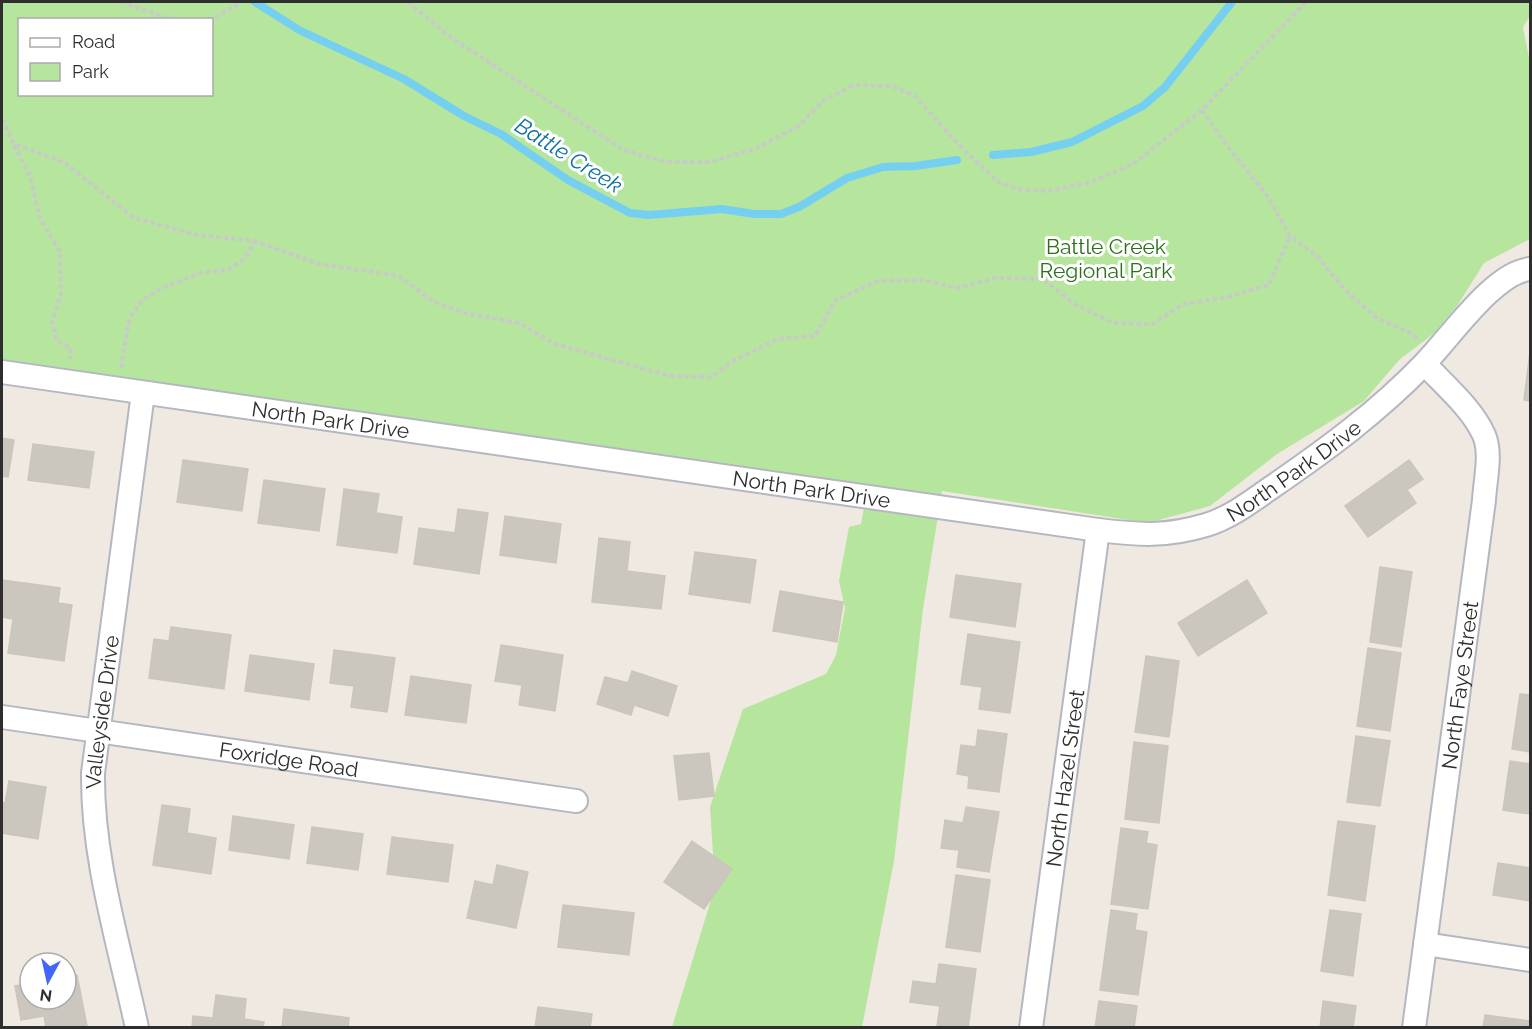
<svg xmlns="http://www.w3.org/2000/svg" width="1532" height="1029" font-family="Raleway,sans-serif">
<style>
.green{fill:#b6e59e;fill-rule:evenodd}
.lines{fill:none;stroke-linecap:round;stroke-linejoin:round}
.stream{stroke:#75cff0;stroke-width:8}
.building{fill:#cbc7bf;stroke:#cbc5ba;stroke-width:1.5}
.street-casing{stroke:#b4b7c1;stroke-width:26}
.path{stroke:#c9c9c9;stroke-width:4;stroke-dasharray:4.5 3;stroke-linecap:butt}
.street{stroke:#fff;stroke-width:22}
.labels{text-anchor:middle;dominant-baseline:central;stroke-width:6;stroke-linejoin:round;paint-order:stroke}
.park-label{font-size:21px;fill:#2c6e1b;stroke:#fff}
.street-label{font-size:21px;fill:#2e2e2e;stroke:#fff}
.water-label{font-size:22px;font-style:italic;fill:#0d6fa3;stroke:#fff}
</style>
<rect width="100%" height="100%" fill="#efe9e1"/>
<path class="green" d="M2,2H1530V16L1523,27L1530,63V239L1484,263L1457,306L1433,334L1399,360L1364,401L1277,454L1210,506L1148,523L942,491L923,609L894,861L862,1027H672L715,887L710,807L743,709L826,674L836,655L845,608L839,581L849,527L861,524L866,497L2,372ZM20,20H212V94H20Z"/>
<g class="lines">
<path class="stream" d="M255,2L299,30L404,79L464,116L501,134L568,180L630,213L649,215L722,209L754,214H781L799,207L847,178L883,167L915,166L957,160
M993,155L1031,152L1072,142L1143,106L1165,87L1232,2"/>
</g>
<path class="building" d="M1530,352V401L1524,400Z
M2,438L14,440L8,477L2,476Z
M33,444L94,452L89,488L28,480Z
M183,460L248,469L242,511L177,502Z
M1409,460L1423,479L1407,490L1416,503L1368,537L1345,506Z
M264,480L325,489L319,531L258,523Z
M344,489L379,494L376,513L402,517L397,553L337,545Z
M458,509L488,513L479,574L414,564L419,528L455,533Z
M505,516L561,524L556,563L500,555Z
M599,538L630,542L627,571L665,576L661,609L592,602Z
M695,552L756,560L750,603L689,594Z
M1380,567L1412,572L1401,647L1370,642Z
M956,575L1021,584L1015,627L950,617Z
M2,580L60,588L58,603L72,605L64,661L8,653L13,619L2,617Z
M1247,580L1267,613L1198,656L1178,623Z
M780,591L843,602L837,642L773,631Z
M171,627L231,635L224,689L149,678L154,639L169,641Z
M968,634L1020,642L1010,713L979,709L982,687L961,684Z
M501,645L563,655L555,711L519,705L522,685L495,681Z
M1368,648L1401,653L1390,731L1357,726Z
M334,650L395,658L387,712L351,707L354,686L330,683Z
M250,655L314,664L309,700L245,691Z
M1146,656L1179,661L1169,737L1135,732Z
M632,671L677,686L668,716L634,705L631,715L597,704L605,677L628,683Z
M411,676L471,685L466,723L405,715Z
M1520,694L1530,695V752L1512,749Z
M978,730L1007,734L999,792L968,788L969,776L957,774L961,745L976,747Z
M1356,736L1390,741L1380,806L1347,802Z
M1134,742L1168,746L1159,823L1125,819Z
M709,753L714,796L679,800L674,756Z
M1510,761L1530,764V814L1503,810Z
M9,781L46,787L38,839L2,833V803H5Z
M162,805L190,809L187,833L216,838L211,874L153,865Z
M966,807L999,812L989,872L957,867L959,850L941,848L945,820L963,823Z
M233,816L294,825L289,859L229,850Z
M1338,821L1375,826L1365,901L1328,895Z
M312,827L363,834L358,870L307,863Z
M1121,828L1148,832L1146,843L1157,845L1148,909L1111,904Z
M392,837L453,845L448,882L387,874Z
M692,841L732,869L704,909L664,882Z
M1498,863L1530,868V901L1493,895Z
M497,865L528,872L516,928L467,918L475,881L493,885Z
M956,875L990,880L980,952L946,947Z
M563,905L634,913L629,955L558,947Z
M1111,910L1137,914L1135,930L1147,932L1138,995L1100,990Z
M1330,910L1361,914L1353,976L1321,971Z
M939,964L976,969L968,1028L937,1026L940,1006L910,1002L913,981L936,984Z
M77,975L87,1026L46,1028L44,1016L21,1020L15,986L30,984V999H66V977Z
M216,995L246,999L244,1019L264,1022L263,1028H192L193,1016L213,1018Z
M1099,1001L1137,1006L1134,1028H1095Z
M1323,1001L1356,1006L1353,1028H1320Z
M538,1007L592,1014L590,1028H535Z
M284,1009L349,1018L348,1028H282Z
M1485,1015L1530,1021V1028H1483Z"/>
<g class="lines">
<g class="street-casing">
<g id="street">
<path id="s1" d="M2,372L1098,530C1139,535 1166,537 1206,525C1230,518 1252,501 1272,487C1326,450 1379,411 1424,364C1449,339 1494,272 1530,269"/>
<path id="s2" d="M2,717L576,801"/>
<path d="M1425,944L1530,960"/>
<path id="s3" d="M137,1028C119,944 92,859 93,773L143,393"/>
<path id="s4" d="M1031,1028L1098,530"/>
<path id="s5" d="M1414,1028L1484,500C1485,480 1492,454 1484,435C1472,408 1444,385 1425,364"/>
</g>
</g>
<path class="path" d="M121,2L173,20
M408,2L449,36L623,150L667,162H710L757,148L799,126L823,101L854,85L892,86L915,96L957,143L998,182L1022,190L1046,191L1089,183L1133,164L1202,110L1306,2
M208,20L214,18L242,2
M1202,110L1228,147L1267,195L1290,236L1317,256L1344,289L1378,319L1413,334L1417,339
M2,119L14,144L64,162L134,218L197,235L255,241L319,264L399,276L434,302L464,313L519,323L555,344L670,376L711,377L733,361L778,339L815,336L836,300L878,281L923,280L957,288L995,278L1043,279L1076,305L1114,323L1153,324L1183,304L1224,298L1269,285L1290,236
M14,145L30,176L40,219L60,251L61,295L52,321L57,341L71,348L70,359
M121,368L129,319L143,299L167,286L200,273L228,270L244,259L255,241"/>
<use href="#street" class="street"/>
</g>
<g class="labels">
<g class="park-label">
<text x="1106" y="246">Battle Creek<tspan x="1106" dy="24">Regional Park</tspan></text>
</g>
<g class="street-label">
<text stroke="none"><textPath href="#s1" startOffset="332">North Park Drive</textPath></text>
<text stroke="none"><textPath href="#s1" startOffset="1320">North Park Drive</textPath></text>
<text stroke="none"><textPath href="#s1" startOffset="818">North Park Drive</textPath></text>
<text stroke="none"><textPath href="#s5" startOffset="346">North Faye Street</textPath></text>
<text stroke="none"><textPath href="#s3" startOffset="321">Valleyside Drive</textPath></text>
<text stroke="none"><textPath href="#s2" startOffset="290">Foxridge Road</textPath></text>
<text stroke="none"><textPath href="#s4" startOffset="252">North Hazel Street</textPath></text>
</g>
<g class="water-label">
<text transform="translate(569 155) rotate(32)">Battle Creek</text>
</g>
</g>
<rect width="1532" height="1029" fill="none" stroke="#2e2e2e" stroke-width="6"/>
<rect x="18" y="18" width="195" height="78" fill="#ffffff" stroke="#ababab" stroke-width="1.5"/>
<rect x="30" y="38" width="30" height="9" fill="#ffffff" stroke="#ababab" stroke-width="1.5"/>
<text x="72" y="48" font-size="18" fill="#2e2e2e">Road</text>
<rect x="30" y="63" width="30" height="18" fill="#b6e59e" stroke="#ababab" stroke-width="1.5"/>
<text x="72" y="78" font-size="18" fill="#2e2e2e">Park</text>
<g transform="translate(48 981) rotate(188)"><circle r="28" fill="#ffffff" stroke="#ababab" stroke-width="1.5"/>
<path d="M0-4.5L10 22L0 15L-10 22Z" fill="#4264fb"/>
<text y="-9" font-size="16" font-weight="bold" text-anchor="middle" fill="#2e2e2e">N</text>
</g>
</svg>
